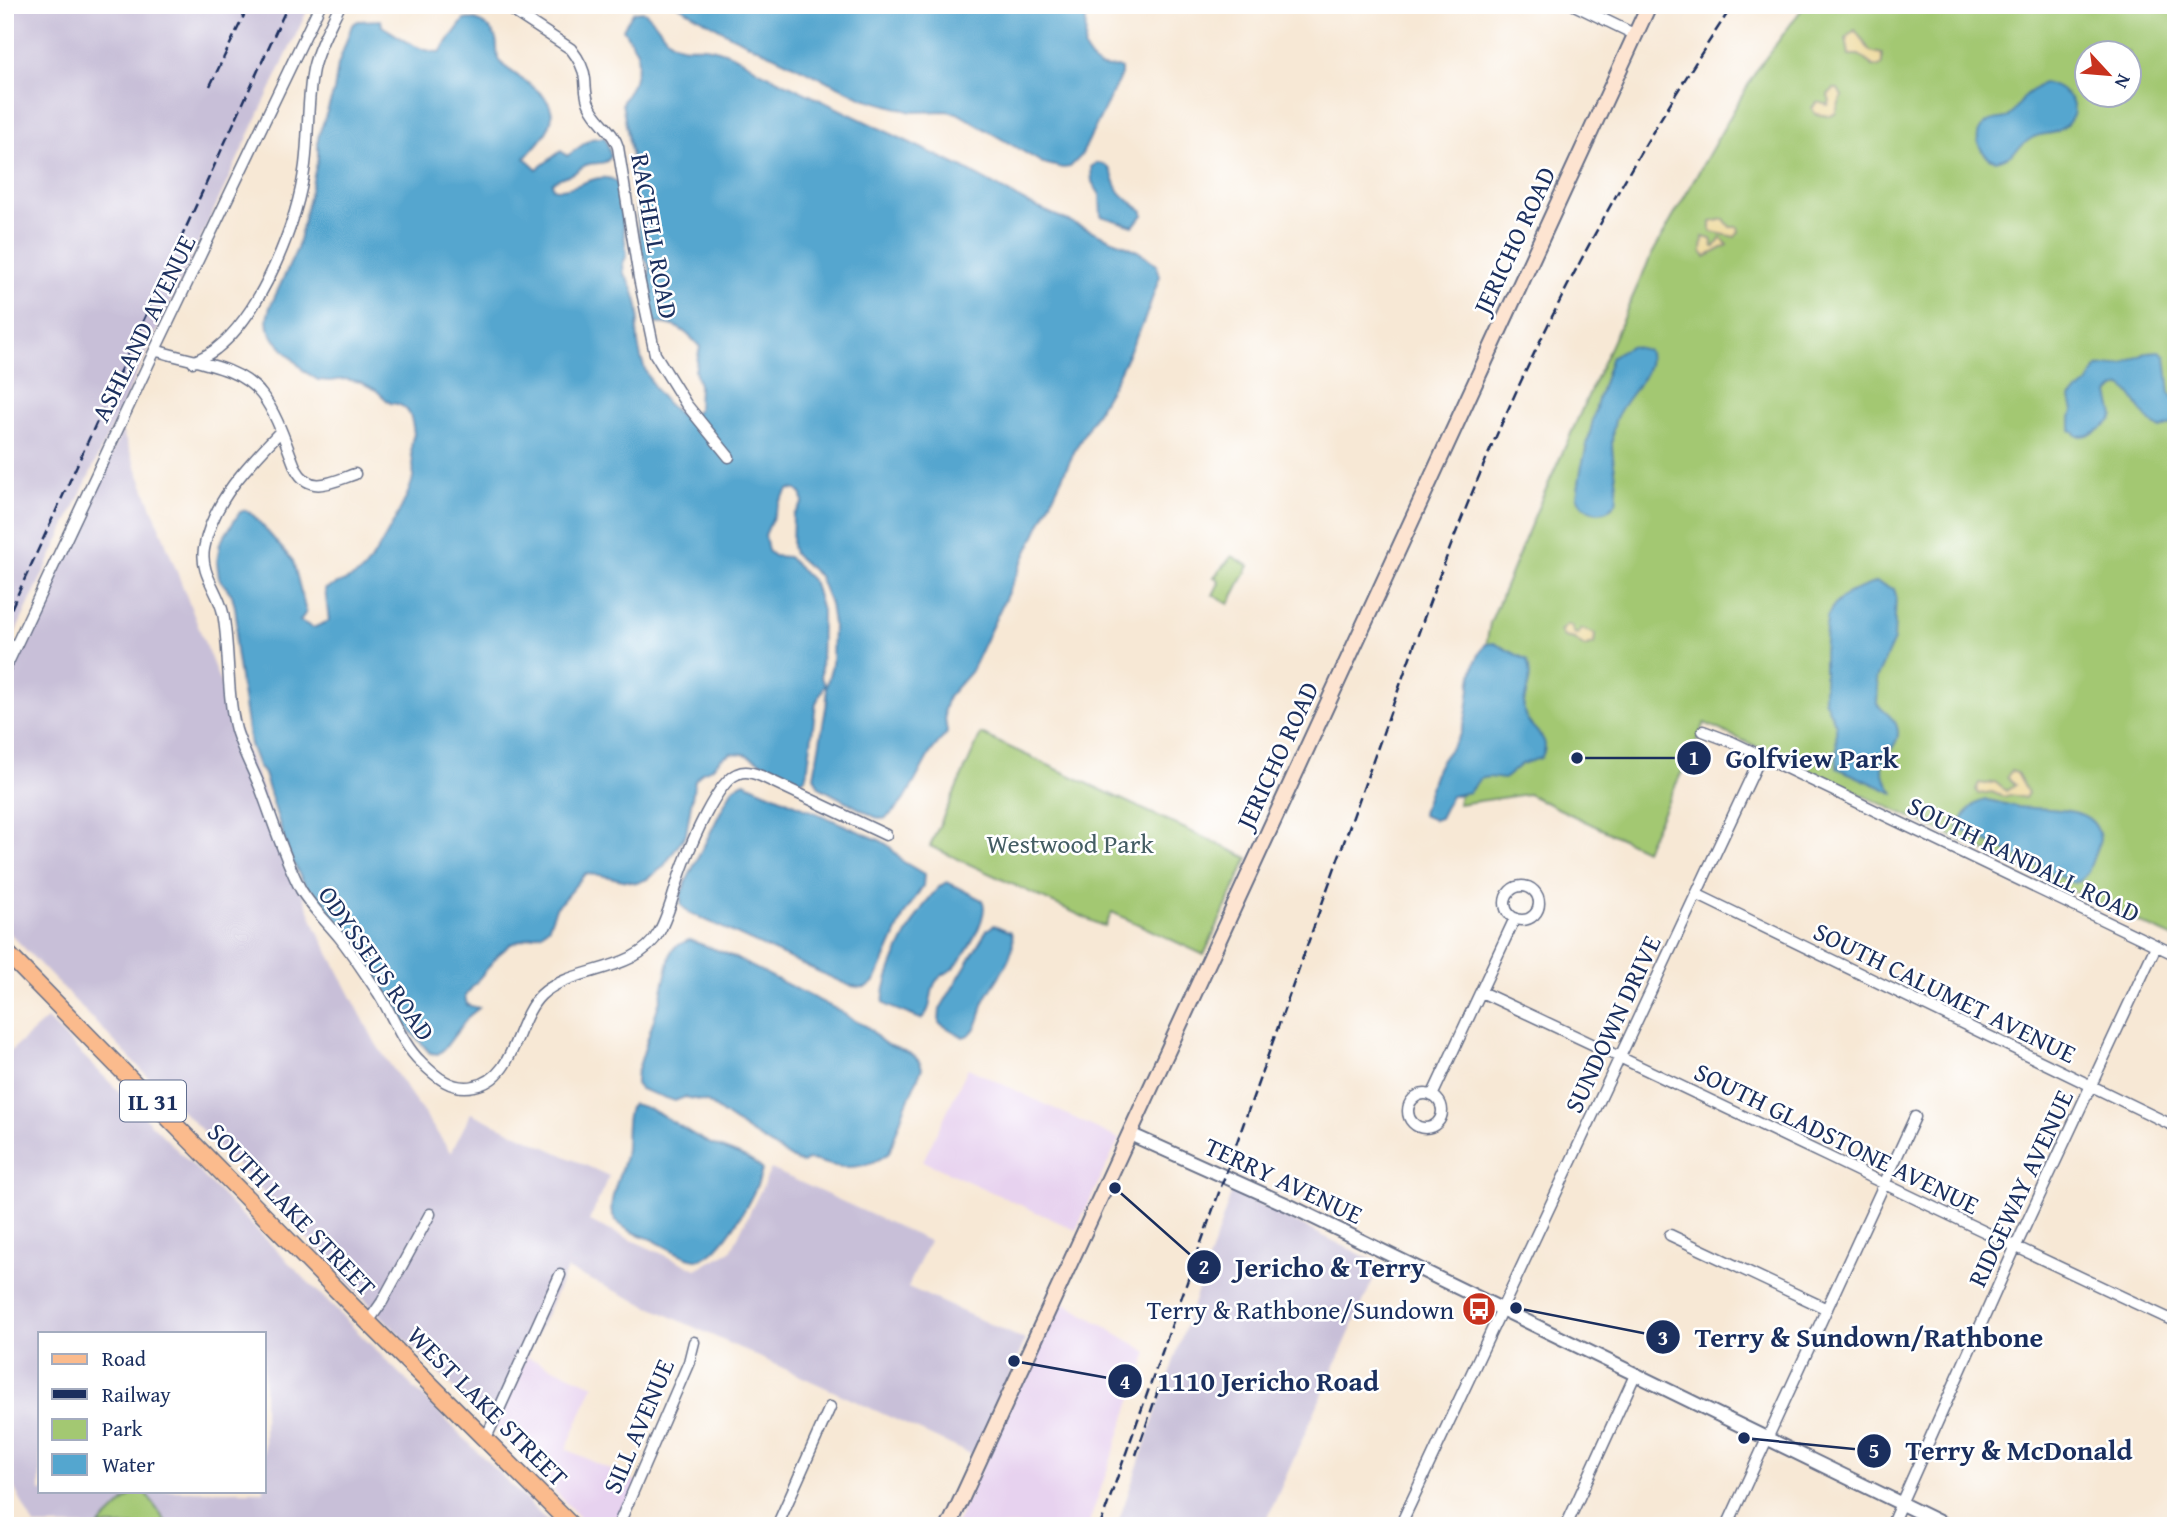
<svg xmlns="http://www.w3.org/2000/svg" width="2181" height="1531" font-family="'Gentium Book Plus',serif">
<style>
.built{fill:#e7d2ef}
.industrial{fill:#c8bfd8}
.green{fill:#a3c872;stroke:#5f7c68;stroke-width:2;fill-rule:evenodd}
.sand{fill:#eeda9e;stroke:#84847e;stroke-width:2}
.water{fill:#54a6cf;stroke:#386a96;stroke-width:2}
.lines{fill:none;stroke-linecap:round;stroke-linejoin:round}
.minor-casing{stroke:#687088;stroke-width:13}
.tertiary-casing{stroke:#687088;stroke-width:16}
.secondary-casing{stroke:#687088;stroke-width:18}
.primary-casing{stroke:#687088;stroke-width:19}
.minor{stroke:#fff;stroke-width:10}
.tertiary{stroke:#fff;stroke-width:12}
.secondary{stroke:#fde4d1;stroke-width:14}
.primary{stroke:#fbbb8d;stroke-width:16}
.rail{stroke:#1b2f5e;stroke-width:2.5;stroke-dasharray:10 5;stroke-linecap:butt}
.labels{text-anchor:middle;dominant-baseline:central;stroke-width:5;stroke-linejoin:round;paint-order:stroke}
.shield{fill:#fff;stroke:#5f6d8e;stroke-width:2}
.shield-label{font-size:24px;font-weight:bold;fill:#1b2f5e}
.street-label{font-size:26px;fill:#1b2f5e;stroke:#fff}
.park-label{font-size:26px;fill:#445d64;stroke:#fff}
.poi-label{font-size:26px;fill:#1b2f5e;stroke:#fff;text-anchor:end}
.leader{fill:none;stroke:#1b2f5e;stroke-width:2.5}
.callout-dot{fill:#1b2f5e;stroke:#fff;stroke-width:2.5}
.mark-label{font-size:21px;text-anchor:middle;font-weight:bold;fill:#fff}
.callout-label{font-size:28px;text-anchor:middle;font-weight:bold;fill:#1b2f5e;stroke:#fff;stroke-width:5;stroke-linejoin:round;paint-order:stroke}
</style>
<rect width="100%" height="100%" fill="#fff"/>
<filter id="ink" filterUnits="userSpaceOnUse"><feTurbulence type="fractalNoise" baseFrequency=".0143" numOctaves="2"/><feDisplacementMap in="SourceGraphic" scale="14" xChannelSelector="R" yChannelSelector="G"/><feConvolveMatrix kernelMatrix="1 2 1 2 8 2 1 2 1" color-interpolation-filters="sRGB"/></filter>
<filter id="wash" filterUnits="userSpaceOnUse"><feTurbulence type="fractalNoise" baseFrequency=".00686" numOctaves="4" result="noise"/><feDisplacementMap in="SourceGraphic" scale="28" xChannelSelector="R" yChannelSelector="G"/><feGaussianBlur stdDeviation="1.57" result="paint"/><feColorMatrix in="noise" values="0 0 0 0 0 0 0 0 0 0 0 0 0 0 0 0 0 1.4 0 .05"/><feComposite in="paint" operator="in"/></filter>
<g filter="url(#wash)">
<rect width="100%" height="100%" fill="#f7e8d5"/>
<path class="built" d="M968,1068L1119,1139L1076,1230L923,1161Z
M1060,1300L1148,1352L1088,1526H955Z
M527,1357L594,1385L566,1449L641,1484L622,1526H588L494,1427Z"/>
<path class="industrial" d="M5,5H310L5,655Z
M122,431L316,928L376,1044L451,1153L471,1113L609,1176L589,1221L696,1269L731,1251L771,1169L929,1241L908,1287L1025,1340L977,1457L567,1269L494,1427L376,1311L244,1172L156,1085L5,928V686Z
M47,1019L328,1302L552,1526H169L144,1491H264V1333H40V1491H137L101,1526H34L5,1470V1056Z
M1232,1191L1380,1264L1264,1526H1117Z"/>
<path class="green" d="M1805,5H2176V939L1705,723L1645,850L1528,794L1458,804L1490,623L1542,498L1651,256L1756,71ZM2086,52H2128V94H2086Z
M1232,556L1249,566L1229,604L1213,595L1219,583L1218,579L1214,577Z
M981,734L1248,858L1204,955L1112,912L1105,927L930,846Z
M135,1491H144L169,1526H99Z"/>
<path class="sand" d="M1855,30L1870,51L1882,54V64L1879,67L1873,66L1859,55H1849L1846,38Z
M1833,89H1838L1842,96L1835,114L1829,116L1815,114L1812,108L1817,102L1828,105L1830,101L1828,95Z
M1724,219L1730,227H1738L1739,232L1735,237L1711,232V222Z
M1703,237L1711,239L1713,247H1715L1721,238L1728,245L1706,257L1702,252Z
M1567,625L1571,626L1574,633L1578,634L1582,629L1595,634L1594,644L1584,647L1575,639L1564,637L1560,631Z
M2011,771L2017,773L2028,793L2025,798L2010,795L2003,797L1992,792L1978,794L1976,790L1979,783L1986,784L1995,782L2006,791L2015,785L2007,777Z"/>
<path class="water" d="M677,5H1091C1082,17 1088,33 1084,48C1095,65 1097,70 1118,67L1121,69V75L1081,156L1070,167L1063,168L1043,163L957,113L946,111L912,112L863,98L732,36Z
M643,11C657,20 662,36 673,43C682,49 695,46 705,47C725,50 743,59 759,71L963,168L1029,204L1136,250L1156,264L1160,276L1144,321L1116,379L1076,448L971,671L948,697L944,710L947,733C941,740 934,747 929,755C916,777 907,804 884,819L875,817L819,787L814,776L827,702L826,687L832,664L833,624L830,604L819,576L794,554L792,546L793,516L803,503L802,495L797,490L789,489L780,501L765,535L768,551L774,556L788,557L814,583L822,611L821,678L825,685L816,703L807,775L804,779L797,780L745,754L731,753L721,758L712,768L702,772L695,780L686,834L663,867L647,879L637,883L599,875L585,874L556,908L549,926L542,933L511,944L498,955L465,996L467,1005L479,1008L469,1016L444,1049L438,1054L430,1053L403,1023L382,989L342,931L311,894L301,878L289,854L264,774L258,766L250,745L235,644L237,622L235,607L232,595L219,578L217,562L220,543L240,512L246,510L254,516L293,561L306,612L300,621L313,628L329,621L325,589C337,584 350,580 360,573C373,563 411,494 413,477C416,462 407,450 414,434C412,416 409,404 390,403L376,390L361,382L345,379L330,381L318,380L304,371L275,340L268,328L267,319L270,307L297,249L318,158V138L334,91L338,65L352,25L358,21L381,20L382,26C400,37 418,52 440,52L464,20C476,17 492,26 496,39C498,46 496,53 499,61C516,80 564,95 549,127C544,138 533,148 525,158L537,169L561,151L567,156L591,139L605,137L611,156C605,167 597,161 586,165C583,166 580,169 577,171C569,177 561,175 552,183L553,188C574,194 597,168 617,182L627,255L623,263L624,274C632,282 638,302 639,314C639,319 637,325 637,330C638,368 657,401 688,420L698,409L699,385L695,371L700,347C687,332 675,322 655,324L647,290L650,268L641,251L631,152L622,103L634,81L638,64L637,51L623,29L633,12Z
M2043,83C2071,88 2088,114 2058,131C2050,135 2040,133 2032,138C2018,146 2013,158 1996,161C1979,154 1969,134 1988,122C1995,118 2002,120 2009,117L2026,95Z
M1097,163C1115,164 1111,180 1120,192C1126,200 1136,205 1143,211V215L1133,226L1101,216L1100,195L1092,182L1091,167Z
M1630,346L1648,350C1658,373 1622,398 1615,421C1606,452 1621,476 1616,503C1605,517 1584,514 1577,496L1581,470L1598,399L1612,356Z
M2160,351L2166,356L2170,393L2176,402L2174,423L2161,429C2138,417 2139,398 2122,386L2115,388L2109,394L2114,416C2107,427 2093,436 2078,436L2071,430V418L2073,411L2070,398L2087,384L2098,367L2124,364L2148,352Z
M1876,582L1894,589L1896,595L1894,640L1876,679L1878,686L1877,704C1883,711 1892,716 1896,724C1905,744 1882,752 1882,769C1882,776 1890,786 1894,793L1837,768L1836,725L1824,699V652L1827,618L1833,606L1848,593Z
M1494,643L1527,660C1536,684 1519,699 1525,715C1532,733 1554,737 1541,758L1522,764L1504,779L1488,777L1480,779L1469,792L1451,796L1440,818L1434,820L1422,815L1423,809C1428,796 1431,781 1437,768C1444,753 1458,744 1463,727C1473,699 1465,669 1486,644Z
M744,782L881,841L889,846L902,861L924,874L923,886L904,915L876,979C868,990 861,988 848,985L690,913L681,905V894L686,882L725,803L733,788Z
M1986,800C1997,801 2007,805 2018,807C2046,811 2097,802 2100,840L2088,872L2079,882H2072L1958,828C1964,815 1971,803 1986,800Z
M947,882L982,900C991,914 964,959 952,969C946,974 939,976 935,983C929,995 933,1010 921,1019L888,1006L884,1003C879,980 925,890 947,882Z
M994,925L1011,932C1020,956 993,981 984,1002C980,1012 980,1024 972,1032C969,1036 968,1035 963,1037L939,1023L940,1009L987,930Z
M689,940L725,953L840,1011C849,1018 854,1021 864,1025C873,1029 877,1040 886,1044C900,1051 917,1051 922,1068L905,1107L889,1153C873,1165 854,1169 835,1166C825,1164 817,1160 806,1160L804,1163L798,1162L748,1131L707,1102L685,1097L675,1101L640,1089L636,1084V1076L660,1000L671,952L676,946Z
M632,1104C659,1108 683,1131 707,1142C725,1151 747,1155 762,1169C760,1189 721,1255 700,1259C688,1261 662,1244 651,1239C637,1234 617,1228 612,1213C608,1201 622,1170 625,1156C628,1141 624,1117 632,1104Z"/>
</g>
<g filter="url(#ink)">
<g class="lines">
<g class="minor-casing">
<path id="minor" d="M504,5L571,49C578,58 584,68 585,79C586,89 585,97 590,106C597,122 613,130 618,147L639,278L655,354L686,404L729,457
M1574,5L1636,35
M155,350C189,362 239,364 262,395C278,416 286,445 296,469C310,495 332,482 355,474
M193,362C201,358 210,354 216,349C262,313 298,221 305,165C309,133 307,100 313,69C318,47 330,26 340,5
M280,432C248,465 212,502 204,549C200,574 218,590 223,613C230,652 226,691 236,730C242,749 252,768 260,787C273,821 284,858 301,890C312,908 327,922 340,938C354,956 366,975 379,994C393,1016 402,1044 421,1062C436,1077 452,1091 474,1086C516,1079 515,1020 541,995C571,966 636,974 659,932C671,911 675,885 684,863C692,842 717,782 737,774C746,770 753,773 761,776L886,835
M5,669L155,350L320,5
M1703,731L1732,742L2176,955
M1505 903a17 17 0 1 1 34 0a17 17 0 1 1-34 0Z
M1696,894L2176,1127
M1481,992C1714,1100 1943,1214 2176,1322
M1408 1111a17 17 0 1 1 34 0a17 17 0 1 1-34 0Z
M1432,1096L1515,918
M1670,1235L1827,1309
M368,1322L382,1302L430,1214
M486,1438L560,1275
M618,1526L689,1362L694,1342
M777,1526L830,1407
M1400,1526L1761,756
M1566,1526L1635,1375
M1727,1526L1915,1117
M1891,1526L2015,1248L2156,946"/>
</g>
<g class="tertiary-casing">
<path id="tertiary" d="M1130,1134L1290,1206L1947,1526"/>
</g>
<g class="secondary-casing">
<path id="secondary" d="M949,1526L1649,5"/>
</g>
<g class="primary-casing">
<path id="primary" d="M5,951L368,1322L572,1526"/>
</g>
<use href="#minor" class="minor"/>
<use href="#tertiary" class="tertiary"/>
<use href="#secondary" class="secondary"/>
<use href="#primary" class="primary"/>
<path class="rail" d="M210,86L249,5
M5,622L288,5
M1136,1455L1162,1379
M1100,1526L1425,615C1503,398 1604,198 1733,5"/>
</g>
</g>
<defs>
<g id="bus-disc" transform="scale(1.75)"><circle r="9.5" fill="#c8321e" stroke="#fff"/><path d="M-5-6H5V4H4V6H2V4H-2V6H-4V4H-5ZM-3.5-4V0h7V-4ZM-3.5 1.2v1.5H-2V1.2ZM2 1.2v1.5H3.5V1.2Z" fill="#fff"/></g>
</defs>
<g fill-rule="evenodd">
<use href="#bus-disc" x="1479" y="1309"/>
</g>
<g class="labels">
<rect class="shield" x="120" y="1080.5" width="66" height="41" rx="5"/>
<g class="shield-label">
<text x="153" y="1101">IL 31</text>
</g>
<g class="street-label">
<text transform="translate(655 236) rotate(80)">RACHELL ROAD</text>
<text transform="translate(1514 240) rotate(-65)">JERICHO ROAD</text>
<text transform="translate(143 328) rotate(-64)">ASHLAND AVENUE</text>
<text transform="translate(1277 755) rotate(-65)">JERICHO ROAD</text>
<text transform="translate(2024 859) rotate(26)">SOUTH RANDALL ROAD</text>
<text transform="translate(377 963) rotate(55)">ODYSSEUS ROAD</text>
<text transform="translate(1945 992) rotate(26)">SOUTH CALUMET AVENUE</text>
<text transform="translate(1612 1024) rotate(-65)">SUNDOWN DRIVE</text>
<text transform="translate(1837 1138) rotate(26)">SOUTH GLADSTONE AVENUE</text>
<text transform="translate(1284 1180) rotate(25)">TERRY AVENUE</text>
<text transform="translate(2020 1188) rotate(-65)">RIDGEWAY AVENUE</text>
<text transform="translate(292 1209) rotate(46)">SOUTH LAKE STREET</text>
<text transform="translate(488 1406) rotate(45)">WEST LAKE STREET</text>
<text transform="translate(638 1426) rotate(-67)">SILL AVENUE</text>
</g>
<g class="park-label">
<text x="1070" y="843">Westwood Park</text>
</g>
<g class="poi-label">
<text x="1454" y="1309">Terry &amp; Rathbone/Sundown</text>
</g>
</g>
<path class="leader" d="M1577 758L1694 758M1115 1188L1204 1267M1516 1308L1663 1337M1014 1361L1125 1381M1744 1438L1874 1451"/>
<g class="callout-dot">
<circle cx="1577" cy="758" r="7"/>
<circle cx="1115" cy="1188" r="7"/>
<circle cx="1516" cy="1308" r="7"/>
<circle cx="1014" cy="1361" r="7"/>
<circle cx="1744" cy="1438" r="7"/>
<circle cx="1694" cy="758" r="18"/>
<circle cx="1204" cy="1267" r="18"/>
<circle cx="1663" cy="1337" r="18"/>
<circle cx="1125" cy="1381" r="18"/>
<circle cx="1874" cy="1451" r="18"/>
</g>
<g class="mark-label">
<text x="1694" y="765">1</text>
<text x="1204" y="1274">2</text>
<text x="1663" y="1345">3</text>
<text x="1125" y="1389">4</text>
<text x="1874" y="1458">5</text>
</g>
<g class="callout-label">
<text x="1812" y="768">Golfview Park</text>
<text x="1330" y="1277">Jericho &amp; Terry</text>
<text x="1869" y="1347">Terry &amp; Sundown/Rathbone</text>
<text x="1268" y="1391">1110 Jericho Road</text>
<text x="2019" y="1460">Terry &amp; McDonald</text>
</g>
<rect width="2181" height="1531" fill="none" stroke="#fff" stroke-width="28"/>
<rect x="38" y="1332" width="228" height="161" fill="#ffffff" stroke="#a4acbf" stroke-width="2"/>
<rect x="52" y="1354" width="35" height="10" fill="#fbbb8d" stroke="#a4acbf" stroke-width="2"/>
<text x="102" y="1366" font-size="21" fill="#1b2f5e">Road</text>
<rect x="52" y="1389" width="35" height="10" fill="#1b2f5e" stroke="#a4acbf" stroke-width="2"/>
<text x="102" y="1402" font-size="21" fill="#1b2f5e">Railway</text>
<rect x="52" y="1419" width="35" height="21" fill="#a3c872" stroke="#a4acbf" stroke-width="2"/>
<text x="102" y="1436" font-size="21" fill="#1b2f5e">Park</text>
<rect x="52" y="1454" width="35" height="21" fill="#54a6cf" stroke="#a4acbf" stroke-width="2"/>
<text x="102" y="1472" font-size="21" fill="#1b2f5e">Water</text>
<g transform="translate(2108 74) rotate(116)"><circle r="33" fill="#ffffff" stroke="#a4acbf" stroke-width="2"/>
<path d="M0-5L12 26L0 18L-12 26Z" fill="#c8321e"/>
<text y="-10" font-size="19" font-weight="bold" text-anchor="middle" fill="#1b2f5e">N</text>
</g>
</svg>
